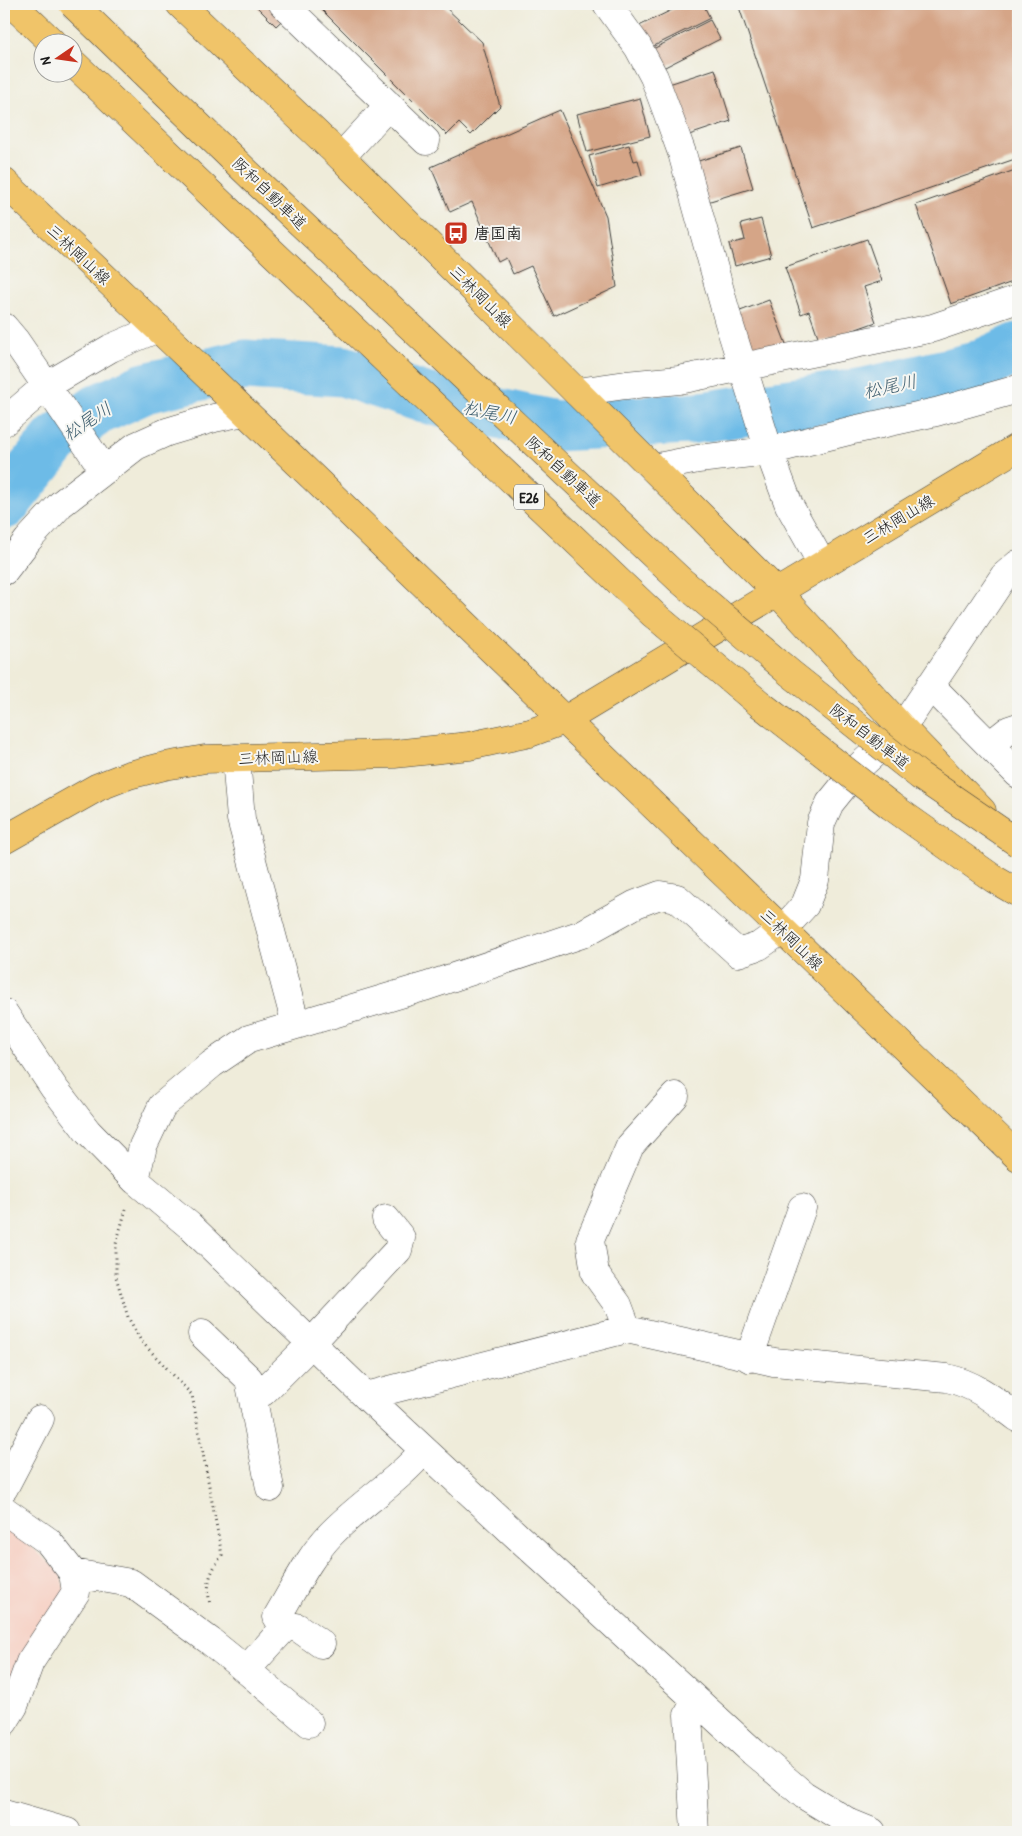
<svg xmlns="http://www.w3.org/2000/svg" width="1022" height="1836" font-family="'Patrick Hand','Klee One',sans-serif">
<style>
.built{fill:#f6d1c5}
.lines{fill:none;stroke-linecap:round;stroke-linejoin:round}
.river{stroke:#6dbbe7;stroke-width:51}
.building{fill:#d5a587}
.minor-casing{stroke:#3c3b38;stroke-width:29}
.major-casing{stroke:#3c3b38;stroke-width:29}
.highway-casing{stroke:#3c3b38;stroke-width:29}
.path{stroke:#3c3b38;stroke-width:3;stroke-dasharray:1 4;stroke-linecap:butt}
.minor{stroke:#fff;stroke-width:28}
.major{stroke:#f0c469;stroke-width:28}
.highway{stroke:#f0c469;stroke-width:28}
.highway-bridge-casing{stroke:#3c3b38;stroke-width:29;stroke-linecap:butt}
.highway-bridge{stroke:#f0c469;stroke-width:28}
.labels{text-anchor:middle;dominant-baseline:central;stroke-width:4;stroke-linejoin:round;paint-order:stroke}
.shield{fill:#f6f6f2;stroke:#5d5d5c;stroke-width:1}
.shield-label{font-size:15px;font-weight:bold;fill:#1c1c1c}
.street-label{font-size:16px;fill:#1c1c1c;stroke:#f6f6f2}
.poi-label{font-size:16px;font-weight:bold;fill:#1c1c1c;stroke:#f6f6f2;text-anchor:start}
.water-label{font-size:18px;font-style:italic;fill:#3c5c6d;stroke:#f6f6f2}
</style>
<rect width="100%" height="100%" fill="#f6f6f2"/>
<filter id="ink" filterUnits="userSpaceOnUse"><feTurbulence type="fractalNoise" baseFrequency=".02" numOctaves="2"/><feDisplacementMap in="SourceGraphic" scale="10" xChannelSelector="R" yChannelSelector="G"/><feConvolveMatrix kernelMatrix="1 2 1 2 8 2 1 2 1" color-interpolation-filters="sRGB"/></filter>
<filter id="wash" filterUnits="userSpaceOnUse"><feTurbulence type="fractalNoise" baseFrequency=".0096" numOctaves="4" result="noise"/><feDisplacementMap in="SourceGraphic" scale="20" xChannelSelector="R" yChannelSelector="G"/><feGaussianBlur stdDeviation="1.12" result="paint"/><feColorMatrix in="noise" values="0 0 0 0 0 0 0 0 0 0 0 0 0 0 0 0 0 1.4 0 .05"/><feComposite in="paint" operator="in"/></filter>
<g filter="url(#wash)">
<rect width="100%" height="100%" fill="#efecda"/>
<path class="built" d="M4,1522L60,1572L65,1591L4,1707Z"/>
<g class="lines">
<path class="river" d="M4,504L56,440L97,410L145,388L245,365L343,371L425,398L555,426L688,419L865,393L976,367L1018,348"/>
</g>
<g id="blocks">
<path class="building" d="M254,4H299L276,26Z
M320,4H442L482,42L500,106L471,135L459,123L447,135L318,6Z
M684,4H703L710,18L648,49L637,27Z
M749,4H1018V158L813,228L739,7Z
M710,20L720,39L663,68L653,49Z
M715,69L731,121L686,136L669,84Z
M640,98L650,136L587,152L577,114Z
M560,110L606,216L617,287L554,316L531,266L513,274L506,258L498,262L472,202L450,212L431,167Z
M629,145L634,161L638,160L642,175L598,188L589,156Z
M741,148L753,188L707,202L695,162Z
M1018,169V280L951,304L916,205Z
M761,219L771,256L735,266L729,244L745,240L741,224Z
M867,239L882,281L864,287L876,322L820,342L809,311L801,314L785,267Z
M769,300L786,344L751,357L735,313Z"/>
</g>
</g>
<g filter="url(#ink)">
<use href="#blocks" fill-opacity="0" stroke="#3c3b38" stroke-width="1"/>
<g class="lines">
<g class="minor-casing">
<path id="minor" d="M283,4L426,141
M607,4L638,47L654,77L666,109L682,153L729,323L769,451L789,505L822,564
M341,157L389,105
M4,327L15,340L104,470
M577,392L626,385L679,380L933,328L1018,299
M4,422L46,386L111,348L158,328
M653,468L698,459L769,451L853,430L936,412L1018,389
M4,571L28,540L61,504L136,446L167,432L214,418L244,412
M930,685L1018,774
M990,745L1009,730L1018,727
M236,758L241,819L296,1025
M4,1013L54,1088L88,1132L135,1180L190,1226L366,1396L518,1537L753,1752L804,1795L850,1823L872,1832
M135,1180L143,1146L162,1106L212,1064L249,1039L427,986L582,934L636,904L660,895L677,898L738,953L759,946L783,929L805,905L815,880L821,823L830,803L860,766L902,728L1004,576L1018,564
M627,1329L618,1305L595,1273L590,1240L630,1146L675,1096
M202,1334L249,1379L270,1488
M749,1358L802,1208
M252,1393L263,1392L301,1354L398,1250L401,1238L386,1219
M366,1396L627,1329L774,1362L947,1378C977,1385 994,1400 1018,1418
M4,1488L40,1419
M4,1510L48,1541L73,1573L76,1592L30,1662L14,1706L4,1722
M73,1573L131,1583L210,1641L246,1670L285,1627H297L321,1644
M285,1627L277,1617C294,1589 308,1558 331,1534C360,1504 397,1482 424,1450
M246,1670L309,1723
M4,1814L67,1832
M695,1832L688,1715L696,1700"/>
</g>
<g class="major-casing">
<path id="major" d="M180,4L341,157L778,593L902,728L982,811
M4,182L158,328L1018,1157
M4,840L98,787L129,775L165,766L205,759L394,754L469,746L530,733L565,720L1018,447"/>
</g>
<g class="highway-casing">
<path id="highway" d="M12,4L52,42"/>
</g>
<path class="path" d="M126,1209L116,1244V1277L128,1317L141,1341L192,1395L222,1555C209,1574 206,1582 210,1605"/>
<use href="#minor" class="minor"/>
<use href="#major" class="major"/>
<use href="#highway" class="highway"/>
<g class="highway-bridge-casing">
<path id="highway-bridge" d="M73,4L259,184L680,580L790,673L920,776L1018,843
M72,62L653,614L760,704L891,806L994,879L1018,893"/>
</g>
<use href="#highway-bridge" class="highway-bridge"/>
</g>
</g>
<defs>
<g id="bus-square" transform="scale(1.25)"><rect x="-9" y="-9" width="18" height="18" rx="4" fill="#c8321e" stroke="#f6f6f2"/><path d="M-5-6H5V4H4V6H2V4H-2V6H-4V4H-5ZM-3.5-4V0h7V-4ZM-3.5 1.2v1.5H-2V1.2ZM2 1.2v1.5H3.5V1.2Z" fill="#fff"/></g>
</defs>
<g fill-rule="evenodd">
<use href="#bus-square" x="456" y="233"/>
</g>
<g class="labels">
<rect class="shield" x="514" y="484.5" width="30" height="25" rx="4"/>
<g class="shield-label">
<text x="529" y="497">E26</text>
</g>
<g class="street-label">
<text transform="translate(270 193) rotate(44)">阪和自動車道</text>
<text transform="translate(79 254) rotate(43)">三林岡山線</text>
<text transform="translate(481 296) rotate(45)">三林岡山線</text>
<text transform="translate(564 471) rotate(43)">阪和自動車道</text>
<text transform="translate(898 519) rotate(-31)">三林岡山線</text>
<text transform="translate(870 736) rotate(38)">阪和自動車道</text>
<text transform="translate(278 757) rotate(-2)">三林岡山線</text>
<text transform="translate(792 939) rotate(44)">三林岡山線</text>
</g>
<g class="poi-label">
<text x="474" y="233">唐国南</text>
</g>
<g class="water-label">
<text transform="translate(890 386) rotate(-12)">松尾川</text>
<text transform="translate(490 412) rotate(12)">松尾川</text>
<text transform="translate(87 421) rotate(-33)">松尾川</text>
</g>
</g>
<rect width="1022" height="1836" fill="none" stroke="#f6f6f2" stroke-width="20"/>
<g transform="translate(58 58) rotate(257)"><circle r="24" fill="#f6f6f2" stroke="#9f9f9c"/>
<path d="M0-4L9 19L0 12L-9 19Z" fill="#c8321e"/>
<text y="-8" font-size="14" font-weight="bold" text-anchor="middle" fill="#1c1c1c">N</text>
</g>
</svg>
